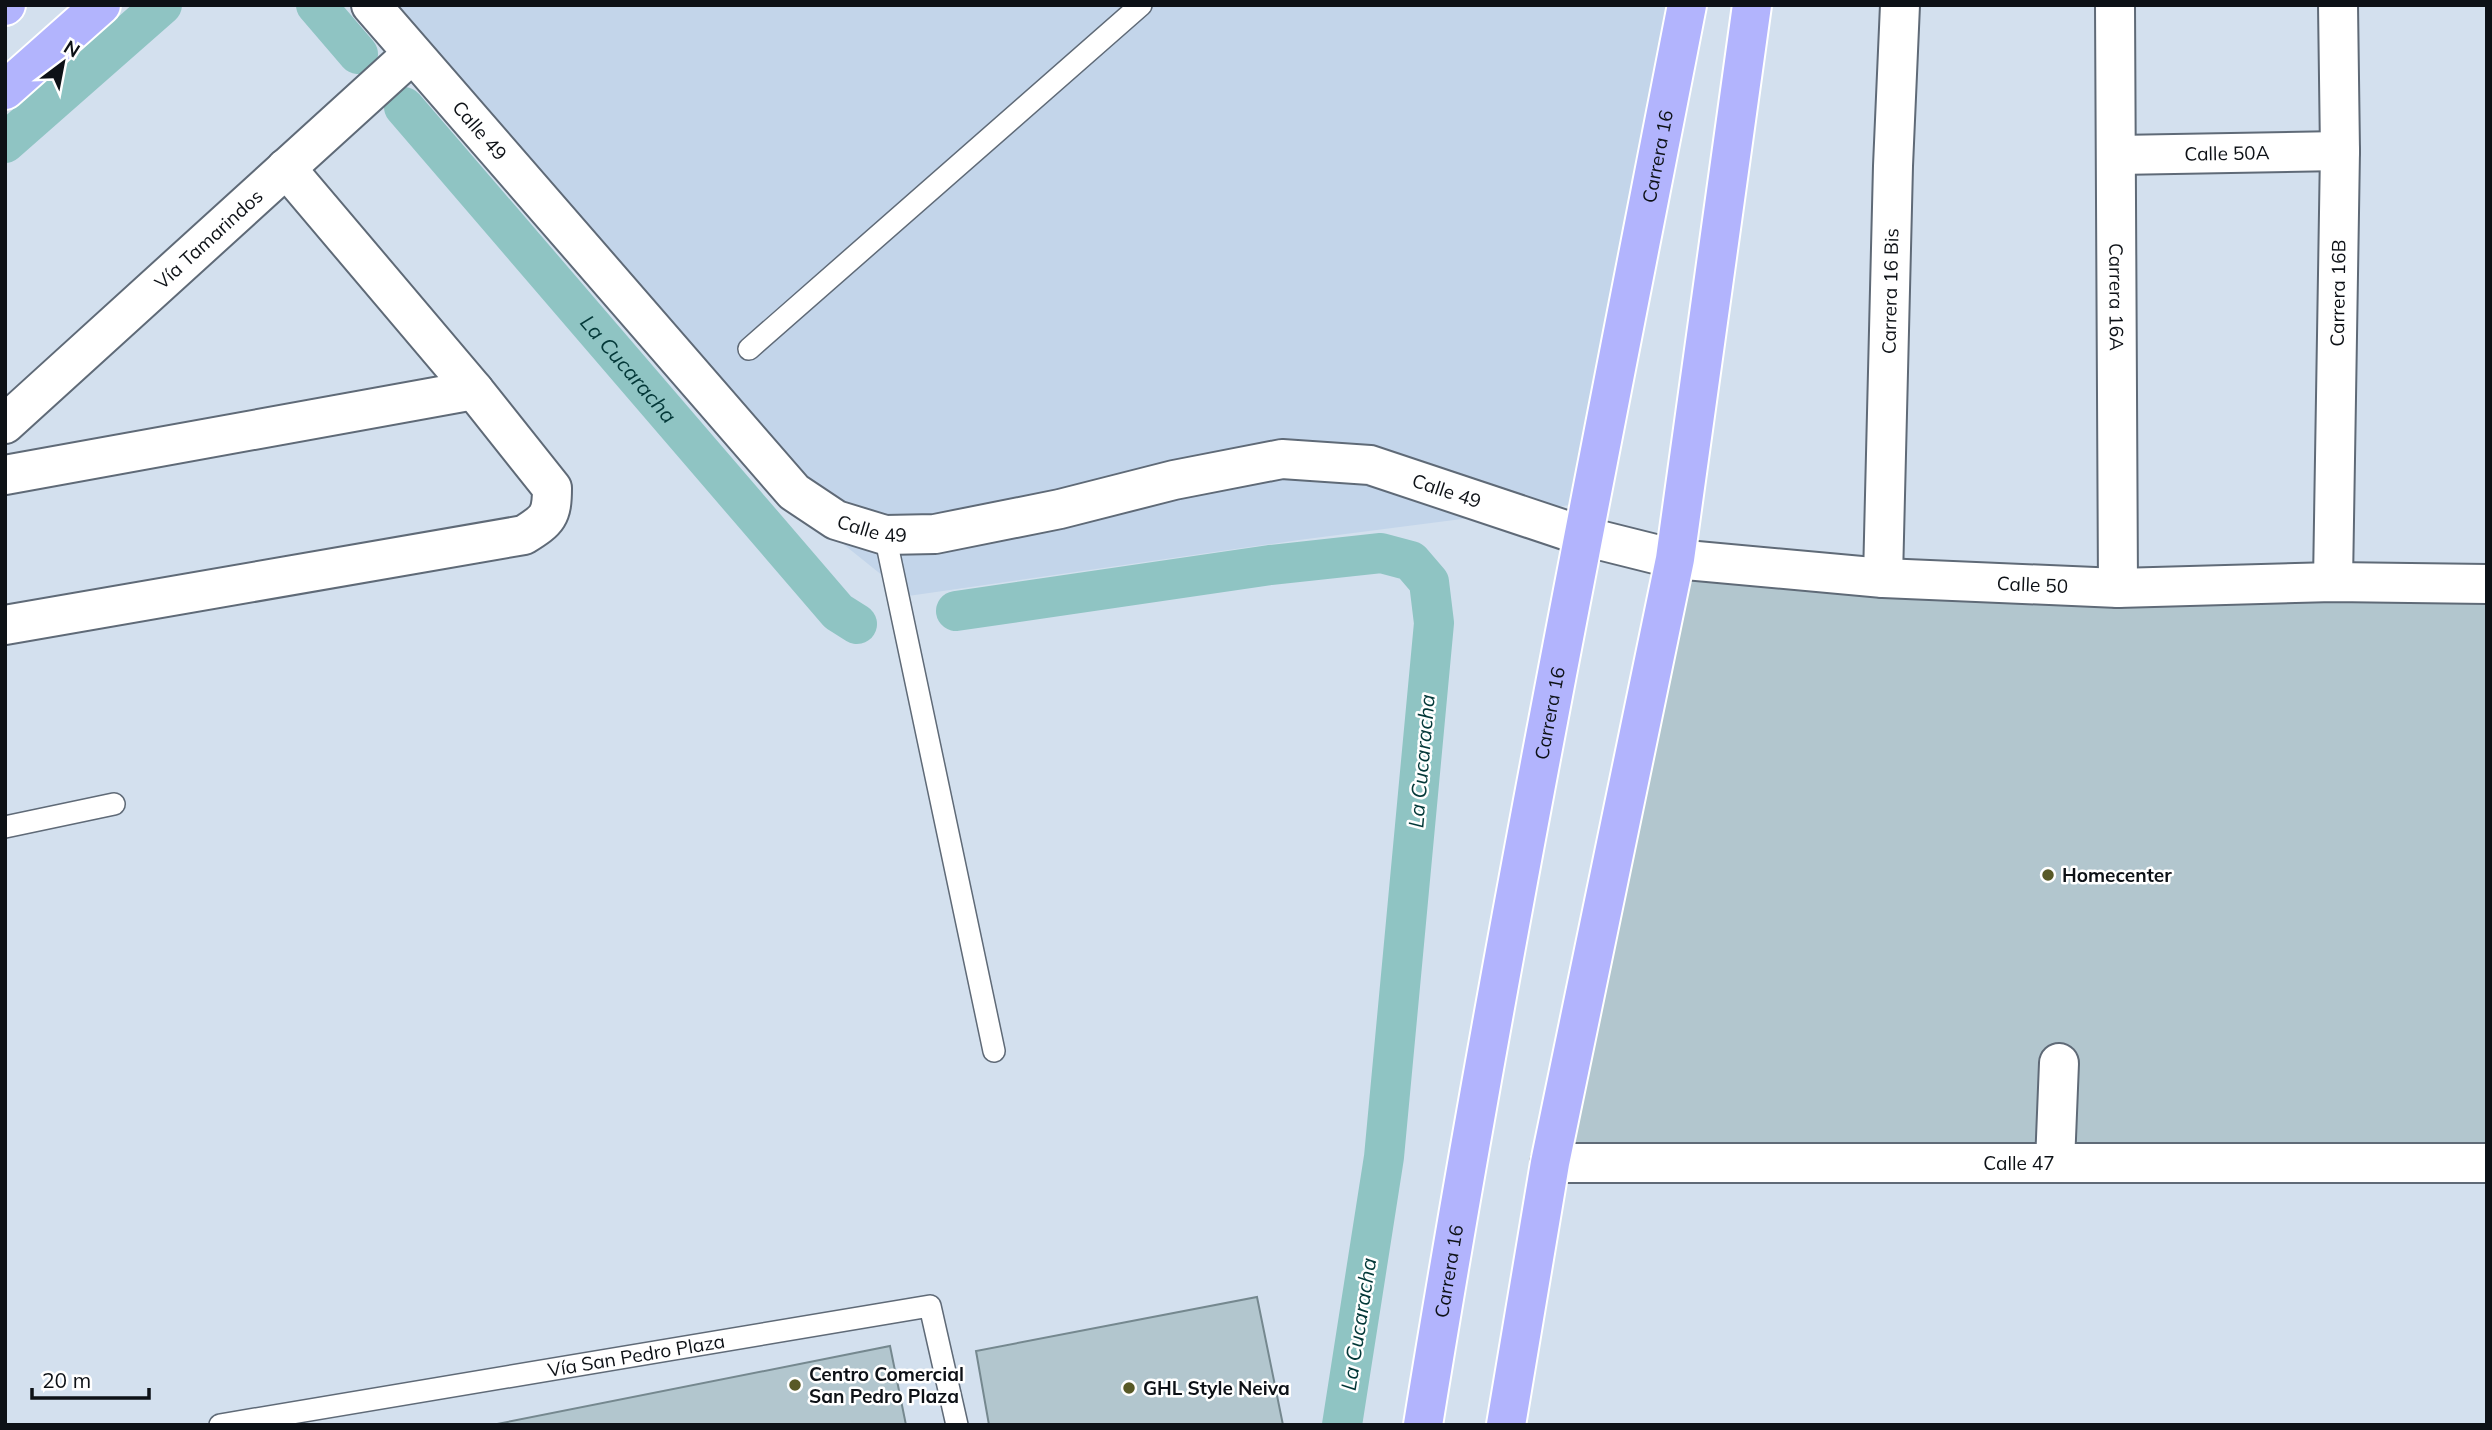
<svg xmlns="http://www.w3.org/2000/svg" width="2492" height="1430" font-family="Mulish,sans-serif">
<style>
.built{fill:#c3d5ea}
.lines{fill:none;stroke-linecap:round;stroke-linejoin:round}
.canal{stroke:#8fc4c3;stroke-width:40}
.building{fill:#b2c6ce;stroke:#75888f;stroke-width:2}
.service-casing{stroke:#5f6a77;stroke-width:24}
.minor-casing{stroke:#5f6a77;stroke-width:42}
.tertiary-casing{stroke:#5f6a77;stroke-width:42}
.primary-casing{stroke:#fff;stroke-width:42}
.service{stroke:#fff;stroke-width:21}
.minor{stroke:#fff;stroke-width:38}
.tertiary{stroke:#fff;stroke-width:38}
.primary{stroke:#b2b4fd;stroke-width:38}
.poi-dot{fill:#585926;stroke:#fff;stroke-width:2.5}
.labels{text-anchor:middle;dominant-baseline:central;stroke-width:5;stroke-linejoin:round;paint-order:stroke}
.street-label{font-size:19px;fill:#0d1116;stroke:#fff}
.poi-label{font-size:19px;font-weight:bold;fill:#0d1116;stroke:#fff;text-anchor:start}
.water-label{font-size:21px;font-style:italic;fill:#033838;stroke:#fff}
</style>
<rect width="100%" height="100%" fill="#d3e0ee"/>
<path class="built" d="M367,5H1671L1570,505L1299,540L908,596L767,483Z"/>
<g class="lines">
<g class="canal">
<path d="M316,5L358,54"/>
<path id="s1" d="M404,107L838,612L857,624"/>
<path d="M5,143L162,5"/>
<path d="M956,611L1270,565L1381,553L1411,561L1429,582L1434,623L1384,1157L1342,1425"/>
</g>
</g>
<path class="building" d="M1675,559L2487,585V1163H1550Z
M1257,1297L1283,1425H989L976,1351Z
M890,1346L906,1425H492Z"/>
<g class="lines">
<g class="service-casing">
<g id="service">
<path d="M749,349L1141,5"/>
<path d="M885,535L994,1051"/>
<path d="M5,827L114,804"/>
<path id="s2" d="M220,1425L930,1306L957,1425"/>
</g>
</g>
<g class="minor-casing">
<g id="minor">
<path id="s3" d="M2115,5L2118,588"/>
<path id="s4" d="M2117,155L2340,151"/>
<path id="s5" d="M5,424L412,54"/>
<path d="M5,475L474,390"/>
<path id="s6" d="M1883,578L1893,166L1900,5"/>
<path id="s7" d="M2333,582L2340,151L2338,5"/>
<path d="M5,625L524,535C548,520 552,516 552,488L474,390L286,168"/>
<path id="s8" d="M1550,1163H2487"/>
<path d="M2055,1163L2059,1063"/>
</g>
</g>
<g class="tertiary-casing">
<g id="tertiary">
<path id="s9" d="M371,5L794,492L836,520L885,535L935,534L1060,509L1174,480L1282,459L1370,465L1583,536L1675,559L1883,578L2118,588L2333,582L2487,584"/>
</g>
</g>
<g class="primary-casing">
<g id="primary">
<path d="M5,6L6,5"/>
<path d="M5,90L101,5"/>
<path id="s10" d="M1423,1425C1500,950 1595,477 1687,5"/>
<path d="M1506,1425L1550,1163L1675,559L1752,5"/>
</g>
</g>
<use href="#service" class="service"/>
<use href="#minor" class="minor"/>
<use href="#tertiary" class="tertiary"/>
<use href="#primary" class="primary"/>
</g>
<g class="poi-dot">
<circle cx="2048" cy="875" r="7"/>
<circle cx="795" cy="1385" r="7"/>
<circle cx="1129" cy="1388" r="7"/>
</g>
<g class="labels">
<g class="street-label">
<text stroke="none"><textPath href="#s9" startOffset="166">Calle 49</textPath></text>
<text stroke="none"><textPath href="#s4" startOffset="110">Calle 50A</textPath></text>
<text stroke="none"><textPath href="#s10" startOffset="1290">Carrera 16</textPath></text>
<text stroke="none"><textPath href="#s5" startOffset="275">Vía Tamarindos</textPath></text>
<text stroke="none"><textPath href="#s6" startOffset="287">Carrera 16 Bis</textPath></text>
<text stroke="none"><textPath href="#s7" startOffset="289">Carrera 16B</textPath></text>
<text stroke="none"><textPath href="#s3" startOffset="292">Carrera 16A</textPath></text>
<text stroke="none"><textPath href="#s9" startOffset="1321">Calle 49</textPath></text>
<text stroke="none"><textPath href="#s9" startOffset="733">Calle 49</textPath></text>
<text stroke="none"><textPath href="#s9" startOffset="1918">Calle 50</textPath></text>
<text stroke="none"><textPath href="#s10" startOffset="723">Carrera 16</textPath></text>
<text stroke="none"><textPath href="#s8" startOffset="469">Calle 47</textPath></text>
<text stroke="none"><textPath href="#s10" startOffset="156">Carrera 16</textPath></text>
<text stroke="none"><textPath href="#s2" startOffset="422">Vía San Pedro Plaza</textPath></text>
</g>
<g class="poi-label">
<text x="2062" y="875">Homecenter</text>
<text x="809" y="1374">Centro Comercial<tspan x="809" dy="22">San Pedro Plaza</tspan></text>
<text x="1143" y="1388">GHL Style Neiva</text>
</g>
<g class="water-label">
<text stroke="none"><textPath href="#s1" startOffset="345">La Cucaracha</textPath></text>
<text transform="translate(1421 761) rotate(-85)">La Cucaracha</text>
<text transform="translate(1358 1324) rotate(-81)">La Cucaracha</text>
</g>
</g>
<rect width="2492" height="1430" fill="none" stroke="#0d1116" stroke-width="14"/>
<g transform="translate(63 63) rotate(32)" stroke="#ffffff" stroke-width="5" paint-order="stroke">
<path d="M0-5L12 26L0 18L-12 26Z" fill="#0d1116"/>
<text y="-10" font-size="19" font-weight="bold" text-anchor="middle" fill="#0d1116">N</text>
</g>
<path d="M32 1388v10h117v-10" fill="none" stroke="#0d1116" stroke-width="3.5"/>
<text x="42" y="1388" font-size="21" fill="#0d1116" stroke="#ffffff" stroke-width="5" paint-order="stroke">20 m</text>
</svg>
